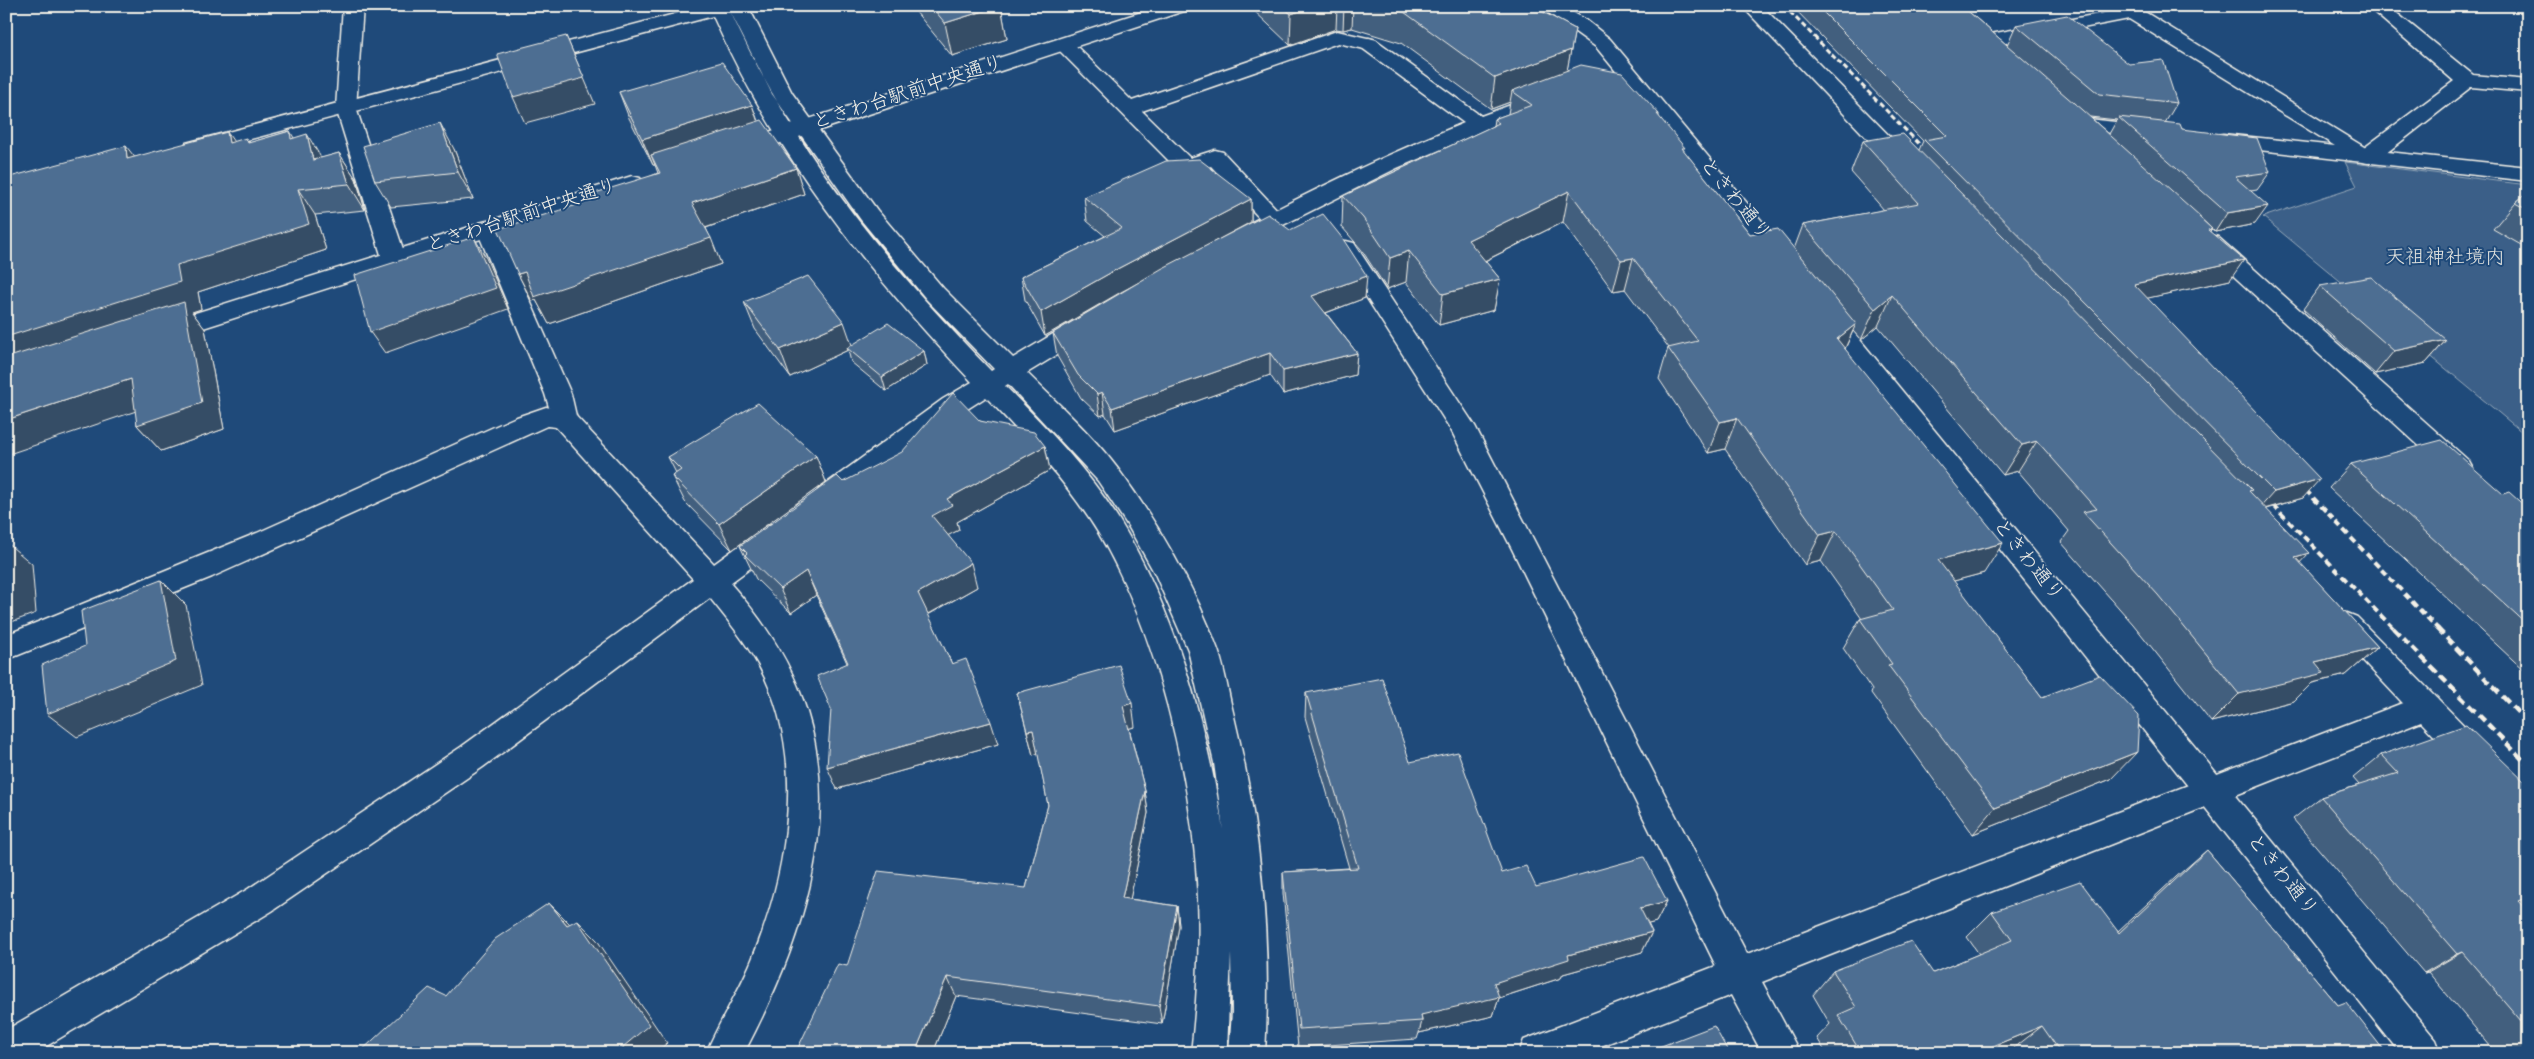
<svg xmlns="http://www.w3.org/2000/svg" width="2534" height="1059" font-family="Dekko,'Klee One',sans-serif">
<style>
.green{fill:#3a5f88;stroke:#97a8b8}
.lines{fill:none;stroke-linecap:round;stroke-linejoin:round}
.lane-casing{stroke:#f4f1e8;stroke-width:3}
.street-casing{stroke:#f4f1e8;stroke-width:3}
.secondary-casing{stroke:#f4f1e8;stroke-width:3}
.lane{fill:#1f4a7a;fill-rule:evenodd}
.street{fill:#1f4a7a;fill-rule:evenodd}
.secondary{fill:#1f4a7a;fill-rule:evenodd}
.rail-far2{stroke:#f4f1e8;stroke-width:3;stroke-dasharray:5.5 3;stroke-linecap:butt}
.rail-far1{stroke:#f4f1e8;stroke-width:4;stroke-dasharray:7 4;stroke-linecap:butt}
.rail{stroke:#f4f1e8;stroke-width:4.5;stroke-dasharray:9 4.5;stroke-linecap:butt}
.wall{fill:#425f7e;stroke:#f4f1e8;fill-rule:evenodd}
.shaded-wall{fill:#364d66;stroke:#f4f1e8}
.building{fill:#4d6e92;stroke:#f4f1e8}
.labels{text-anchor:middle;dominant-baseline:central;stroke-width:4;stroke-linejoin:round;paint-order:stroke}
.street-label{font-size:20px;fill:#f4f1e8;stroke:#1f4a7a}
.park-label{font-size:20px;fill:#e1e2de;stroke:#1f4a7a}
</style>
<rect width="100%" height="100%" fill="#1f4a7a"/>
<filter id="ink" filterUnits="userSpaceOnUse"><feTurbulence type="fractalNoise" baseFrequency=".02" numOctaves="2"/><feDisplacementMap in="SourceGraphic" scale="10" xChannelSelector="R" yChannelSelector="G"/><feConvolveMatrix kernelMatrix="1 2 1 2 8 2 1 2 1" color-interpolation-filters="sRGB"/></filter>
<g filter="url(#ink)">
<path class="green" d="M2345,162L2528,185V437L2263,217L2357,186Z"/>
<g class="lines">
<g class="lane-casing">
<path id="lane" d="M343,6H363L356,108L406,258L402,263L394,266L386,263L382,258L336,108Z
M1742,6H1762L1913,160L1916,165L1913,170L1905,172L1897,170Z
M2367,6H2388L2473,75L2528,80V92L2471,87L2376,161L2368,163L2360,161L2357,156L2360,151L2454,81Z
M1337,31L1376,40L1379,44L1376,48L1369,50L1338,43L1142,111L1190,158L1215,150L1223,152L1282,215L1285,220L1282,225L1274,227L1266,225L1211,166L1170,179L1162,177L1159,172L1162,167L1172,164L1053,44L1056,40H1070L1132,101Z
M487,221L495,223L498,228L571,394L577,420L573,427L564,429L555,427L545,394L476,228L479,223Z
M2347,613L2357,617L2437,698L2441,707L2437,716L2426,720L2415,716L2337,633L2332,625L2337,617Z"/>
</g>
<g class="street-casing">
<path id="street" d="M705,6H748L792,93L877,210L943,288L1013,358L1078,319L1087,317L1096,319L1099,325L1096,331L1027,373C1057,403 1092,434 1118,469C1156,520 1196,589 1218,650C1225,670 1228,692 1233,712C1260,823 1272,939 1265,1053H1229L1232,1012L1231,954L1227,1053H1191C1197,1002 1200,949 1198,898C1193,782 1158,634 1099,534C1068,483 1027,440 986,397L961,413L839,503L829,506L819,503L816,496L819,489L943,399L972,382C868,272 775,155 713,16L194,154L186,153L183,148L186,143ZM730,11L772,94L861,220L927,300L994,369L991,371C884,261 794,151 730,11ZM1008,384L1098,481L1128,526L1155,574L1188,650L1214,763L1223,829C1205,721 1176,612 1118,518C1087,469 1046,427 1005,386Z
M2112,6H2135L2140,9L2369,150L2528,167V181L2215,145L2212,140L2215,135L2223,134L2335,146L2129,19L1985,47L1978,45L1975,41L1978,37L1985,35L2115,11Z
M1369,38L1376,40L1481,116L1543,93L1550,95L1553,99L1550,103L1397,168L1249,242L1241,244L1233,242L1230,237L1233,232C1309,192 1385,155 1464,123L1362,48L1359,44L1362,40Z
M2080,118L2150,126L2157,128L2161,132L2157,136L2150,138L2073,128L2070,124L2073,120Z
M2210,235L2218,237L2469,461L2473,468L2469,475L2460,478L2451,475L2202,247L2199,242L2202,237Z
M1346,241L1354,243L1475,426L1747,954L2426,694L2437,698L2528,791V827L2517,823L2421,722L1762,982L1800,1053H1762L1731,995L1583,1053H1519L1524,1040L1716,966L1512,549L1451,430L1335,248L1338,243Z
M546,407L573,413L714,564L766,526L776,523L786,526L790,534L786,542L730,583C764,621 792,663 807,712C843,827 798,951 744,1053H706C720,1020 740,990 753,957C789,868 807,755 759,666C745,641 727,619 710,598L483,767L272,911L35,1053H6V1030L248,889L461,747L693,579L556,427L547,426L212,577L6,660V635L257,533L514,418Z"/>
</g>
<g class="secondary-casing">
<path id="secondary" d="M1160,6H1189L1187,10L747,154L739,155L731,154L728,149L731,144Z
M1539,6H1562L1586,20L1610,39L1792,257L1796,262L1792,267L1784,270L1776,267L1596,47Z
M632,176L640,178L643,183L640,188L172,338L163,340L154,338L151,332L154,326Z
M1825,305L1833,307L2436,1040L2441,1053H2400L1817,319L1813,313L1817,307Z"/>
</g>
<use href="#lane" class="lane"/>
<use href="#street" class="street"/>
<use href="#secondary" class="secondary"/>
<path class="rail-far2" d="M1784,6L1931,156"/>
<path class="rail-far1" d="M2298,482L2438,629
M2265,497L2394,629"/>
<path class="rail" d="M2393,628L2528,765
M2437,628L2528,723"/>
</g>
<path class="wall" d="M911,6H1001L1007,39L952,56Z
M1092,6H1117L1098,12Z
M1249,6H1532L1575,29L1567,70L1659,114V117L1684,151L1750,234L1794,249L1803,225L1884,210L1851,172L1863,141L1919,150L1923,141L1792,6H1962L2007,45L2016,25L2177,103L2165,123L2182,129L2270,172L2257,190L2251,191L2255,224L2215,232L2200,218L2212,229L2210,231L2230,280L2147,298L2303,498L2266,509L2300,563L2378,647L2346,675L2312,683L2294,701L2211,722L2133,624L2061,542L2069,531L2018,471L2003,475L1878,326L1861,340L1853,331L1845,349L1984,573L1953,581L2042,697L2111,779L1973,834L1871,693L1872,690L1843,648L1860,619H1862L1821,561L1805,565L1725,449L1708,453L1659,379L1668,348H1669L1625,289L1613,291L1563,222L1485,261L1500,279L1494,310L1439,325L1406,282L1387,289L1361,249L1342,227L1343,196L1493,126L1494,119L1508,114L1510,102L1491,109L1401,43L1352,28L1343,30L1336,29L1290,45ZM2090,117L2117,120L2109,134Z
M619,92L752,105L758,121L796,168L804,194L706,228L721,264L549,324L536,300L532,301L518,274L597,199L658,173L655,165H653L629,118Z
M290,131L294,138L322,158L339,153L356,179L365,210L315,215L326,250L198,292L201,309L192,312L205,329L224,429L161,451L137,425L135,157L249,143Z
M454,149L473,199L391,207L375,181Z
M2528,192V249L2493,229L2515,203Z
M1084,197L1251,199V222L1365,298L1326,313L1357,353L1355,375L1283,394L1270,375L1115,430L1105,414L1100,416L1081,398L1057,356L1053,333L1138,283L1045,336L1025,300L1021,277L1105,236L1087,221Z
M2320,286L2446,340L2426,363L2375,374L2303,309Z
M744,302L852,345L924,351L927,365L886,391L851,362L848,350L790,377L755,329Z
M980,421L1045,446L1050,470L957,522L959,530L948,535L977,587L928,615L952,664L998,744L837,789L847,663L816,595L791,613L756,579L740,546L843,482Z
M816,456L826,482L732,550L685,502L672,476L676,473L668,457Z
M2351,464L2503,494L2528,509V674L2329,488Z
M1017,693L1135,727L1129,728L1145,791L1148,813L1130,899L1177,906L1179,926L1162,1024L956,996L933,1053H797L796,1052L847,966L1026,888L1048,805L1038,753L1033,755Z
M1306,693L1410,762L1502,873L1536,887L1667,901L1656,922L1648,924L1652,932L1642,952L1563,974L1561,978L1499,998L1493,1016L1419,1033L1417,1039L1298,1047L1283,893V872L1349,868L1305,717Z
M2381,755L2528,785V904L2522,906L2528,912V1053H2496L2428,972L2424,973L2293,819L2321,797L2359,785L2353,778Z
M2207,850L2338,1005L2386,1053H2017L2014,1048L2003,1053H1826L1817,1038L1830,1024L1813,995L1833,971L1933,973L1979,954L1967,937L1992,912L2118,931L2176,877Z"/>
<path class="shaded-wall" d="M1000,6H1001L1007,39L952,56L945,23Z
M1097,6H1117L1098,12Z
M1315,6H1337L1336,29L1290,45L1291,14Z
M1344,6H1353L1352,28L1343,30Z
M566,36L595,104L525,123L513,97Z
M1571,50L1565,81L1512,91L1510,102L1491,109L1495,78Z
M752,105L761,131L651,155L655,165H653L642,139Z
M440,123L454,149L473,199L458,172Z
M227,132L245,158L229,143Z
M307,134L323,161L330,187L313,160Z
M126,146L147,173L127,159Z
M339,153L356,179L365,210L349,184Z
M796,168L804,194L702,229L692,203Z
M298,189L315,215L326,250L198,292L201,309L192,312L205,329L224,429L161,451L137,425L186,314L6,371V337L177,265Z
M1569,191L1563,222L1464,271L1468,240Z
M1251,199V222L1121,292L1045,336L1041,312L1119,268Z
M2268,206L2255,224L2215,232L2227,213Z
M474,237L486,258L508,309L385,353L370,332Z
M711,238L721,264L549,324L536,300L532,301L518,274L525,272Z
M1409,251L1406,282L1387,289L1390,258Z
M1633,258L1625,289L1613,291L1621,260Z
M2244,260L2230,280L2121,304L2134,284Z
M1367,276L1365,298L1312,318V296Z
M1500,279L1494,310L1439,325L1443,294Z
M1892,295L1878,326L1861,340L1875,309Z
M844,322L853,348H847L848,350L790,377L780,350Z
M1856,324L1842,355L1837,339Z
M2446,340L2426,363L2375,374L2394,351Z
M924,351L927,365L886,391L882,377Z
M1270,353V375L1115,430L1112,408Z
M1357,353L1355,375L1283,394V371Z
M131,379L154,405L6,455V420Z
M1102,392L1105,414L1100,416L1097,394Z
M1737,418L1725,449L1708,453L1720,422Z
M2037,441L2018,471L2003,475L2022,445Z
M1045,446L1050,470L957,522L959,530L939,540L932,516L947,499Z
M816,456L826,482L732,550L719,524Z
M2320,479L2303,498L2257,511L2274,492Z
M1836,531L1821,561L1805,565L1820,535Z
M6,542L32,564L36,613L6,624Z
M2003,543L1984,573L1920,590L1938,560Z
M2309,553L2282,582L2295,557Z
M971,563L977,587L925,616L918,593Z
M806,571L816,595L791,613L780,589Z
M161,580L186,605L202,685L77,737L47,714Z
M2378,647L2346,675L2312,683L2294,701L2211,722L2239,694L2315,662Z
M1132,703L1135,727L1126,729L1123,706Z
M991,722L998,744L837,789L827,767Z
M1033,730L1039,753L1033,755L1027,731Z
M2137,752L2111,779L1973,834L1995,808Z
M1145,791L1148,813L1126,919L1122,898Z
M2528,897V904L2483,921L2518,901Z
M1667,901L1656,922L1630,929L1640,908Z
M549,903L569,923L587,945L567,925Z
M1177,906L1179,926L1162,1024L1159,1006Z
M577,920L597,940L667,1043L656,1053H624Z
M1652,932L1642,952L1563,974L1561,978L1499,998L1493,1016L1419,1033L1422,1021L1421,1015L1494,983L1568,955Z
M2462,952L2428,972L2424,973L2457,954Z
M947,977L956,996L933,1053H915Z
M2042,1026L2014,1048L2003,1053H1976Z"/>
<path class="building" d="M931,6H1000L945,23Z
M1282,6H1315L1291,14Z
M1385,6H1532L1575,29L1571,50L1495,78L1404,12Z
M1817,6H1962L2082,110L2201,217H2199L2212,229L2208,230L2244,260L2134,284L2320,479L2274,492L1924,140L1947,136Z
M2067,15L2129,64L2163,60L2177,103L2099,94L2016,25Z
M566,36L584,78L513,97L497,54Z
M722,62L752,105L642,139L619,92Z
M1581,65L1622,73L1659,114H1657L1685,148H1682L1750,234L1778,229L1856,324L1837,339L2003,543L1938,560L2042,697L2100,675L2139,716L2137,752L1995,808L1888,665L1892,664L1860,619L1893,610L1836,531L1820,535L1737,418L1720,422L1668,348L1698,341L1633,258L1621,260L1569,191L1468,240L1500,279L1443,294L1409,251L1390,258L1363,218L1343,196L1499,123L1494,119L1532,105L1512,91Z
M2118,117L2180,124L2182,129L2257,138L2270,172L2235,177L2268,206L2227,213Z
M762,120L796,168L692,203L711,238L534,297L525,272L518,274L498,229L597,199L595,193L660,173L651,155Z
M440,123L458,172L375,181L363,146Z
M290,131L291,139L307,134L313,160L339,153L349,184L298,189L309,224L177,265L180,282L6,337V178L126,146L127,159L227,132L229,143L246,138L248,143Z
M1903,134L2252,490L2249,491L2309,553L2295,557L2378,647L2315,662L2324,673L2239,694L2158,595L2083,512L2097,509L2037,441L2022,445L1892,295L1875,309L1803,225L1919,203L1863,141Z
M1199,159L1251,199L1119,268L1041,312L1021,277L1122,228L1084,197L1166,161Z
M2528,192V210L2515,203Z
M1268,214L1290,230L1323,214L1343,239L1367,276L1312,296L1357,353L1283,371L1270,353L1112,408L1102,392L1097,394L1078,375L1053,333L1161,269Z
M474,237L496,288L370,332L355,275Z
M808,276L844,322L780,350L744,302Z
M2371,277L2446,340L2394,351L2320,286Z
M184,302L202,403L137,425L131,379L6,420V358Z
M888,323L924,351L882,377L847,348Z
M953,393L980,421L1034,432L1045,446L947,499L952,505L932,516L971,563L918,593L952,664L966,659L991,722L827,767L831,709L817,676L848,663L806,571L780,589L745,555L747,553L740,546L837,476L843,482L902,452Z
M758,403L816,456L719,524L672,476L681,470L668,457Z
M2442,440L2503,494L2509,492L2528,509V625L2351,464Z
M161,580L176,661L47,714L42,665L85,646L81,611Z
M1119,665L1132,703L1123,706L1145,791L1122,898L1177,906L1159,1006L947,977L915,1053H799L796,1052L838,964L847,966L878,871L1026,888L1048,805L1033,730L1027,731L1017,693Z
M1382,678L1410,762L1458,752L1502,873L1526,866L1536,887L1644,857L1667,901L1640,908L1652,932L1568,955L1569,959L1494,983L1499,997L1421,1015L1422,1021L1299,1029L1283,872L1358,868L1306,693Z
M2466,725L2528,785V897L2518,901L2528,912V1029L2462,952L2457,954L2321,797L2398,773L2381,755Z
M2207,850L2338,1005L2346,1002L2386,1053H2061L2042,1026L1976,1053H1861L1838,1015L1856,1007L1833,971L1911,941L1933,973L2012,940L1992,912L2080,881L2119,933Z
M549,903L567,925L577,920L649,1025L623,1047L624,1053H359L429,988L446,996L495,939Z
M1714,1026L1729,1053H1643Z"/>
</g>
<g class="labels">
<g class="street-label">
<text transform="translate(908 94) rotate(-18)">ときわ台駅前中央通り</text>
<text transform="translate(1734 200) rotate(51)">ときわ通り</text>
<text transform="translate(522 217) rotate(-18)">ときわ台駅前中央通り</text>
<text transform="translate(2027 561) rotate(51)">ときわ通り</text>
<text transform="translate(2281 876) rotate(51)">ときわ通り</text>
</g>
<g class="park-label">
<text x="2445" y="259">天祖神社境内</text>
</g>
</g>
<rect width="2534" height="1059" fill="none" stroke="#1f4a7a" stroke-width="25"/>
<rect x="12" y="12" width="2509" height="1034" fill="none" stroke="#f4f1e8" stroke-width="2" filter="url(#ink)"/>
</svg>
